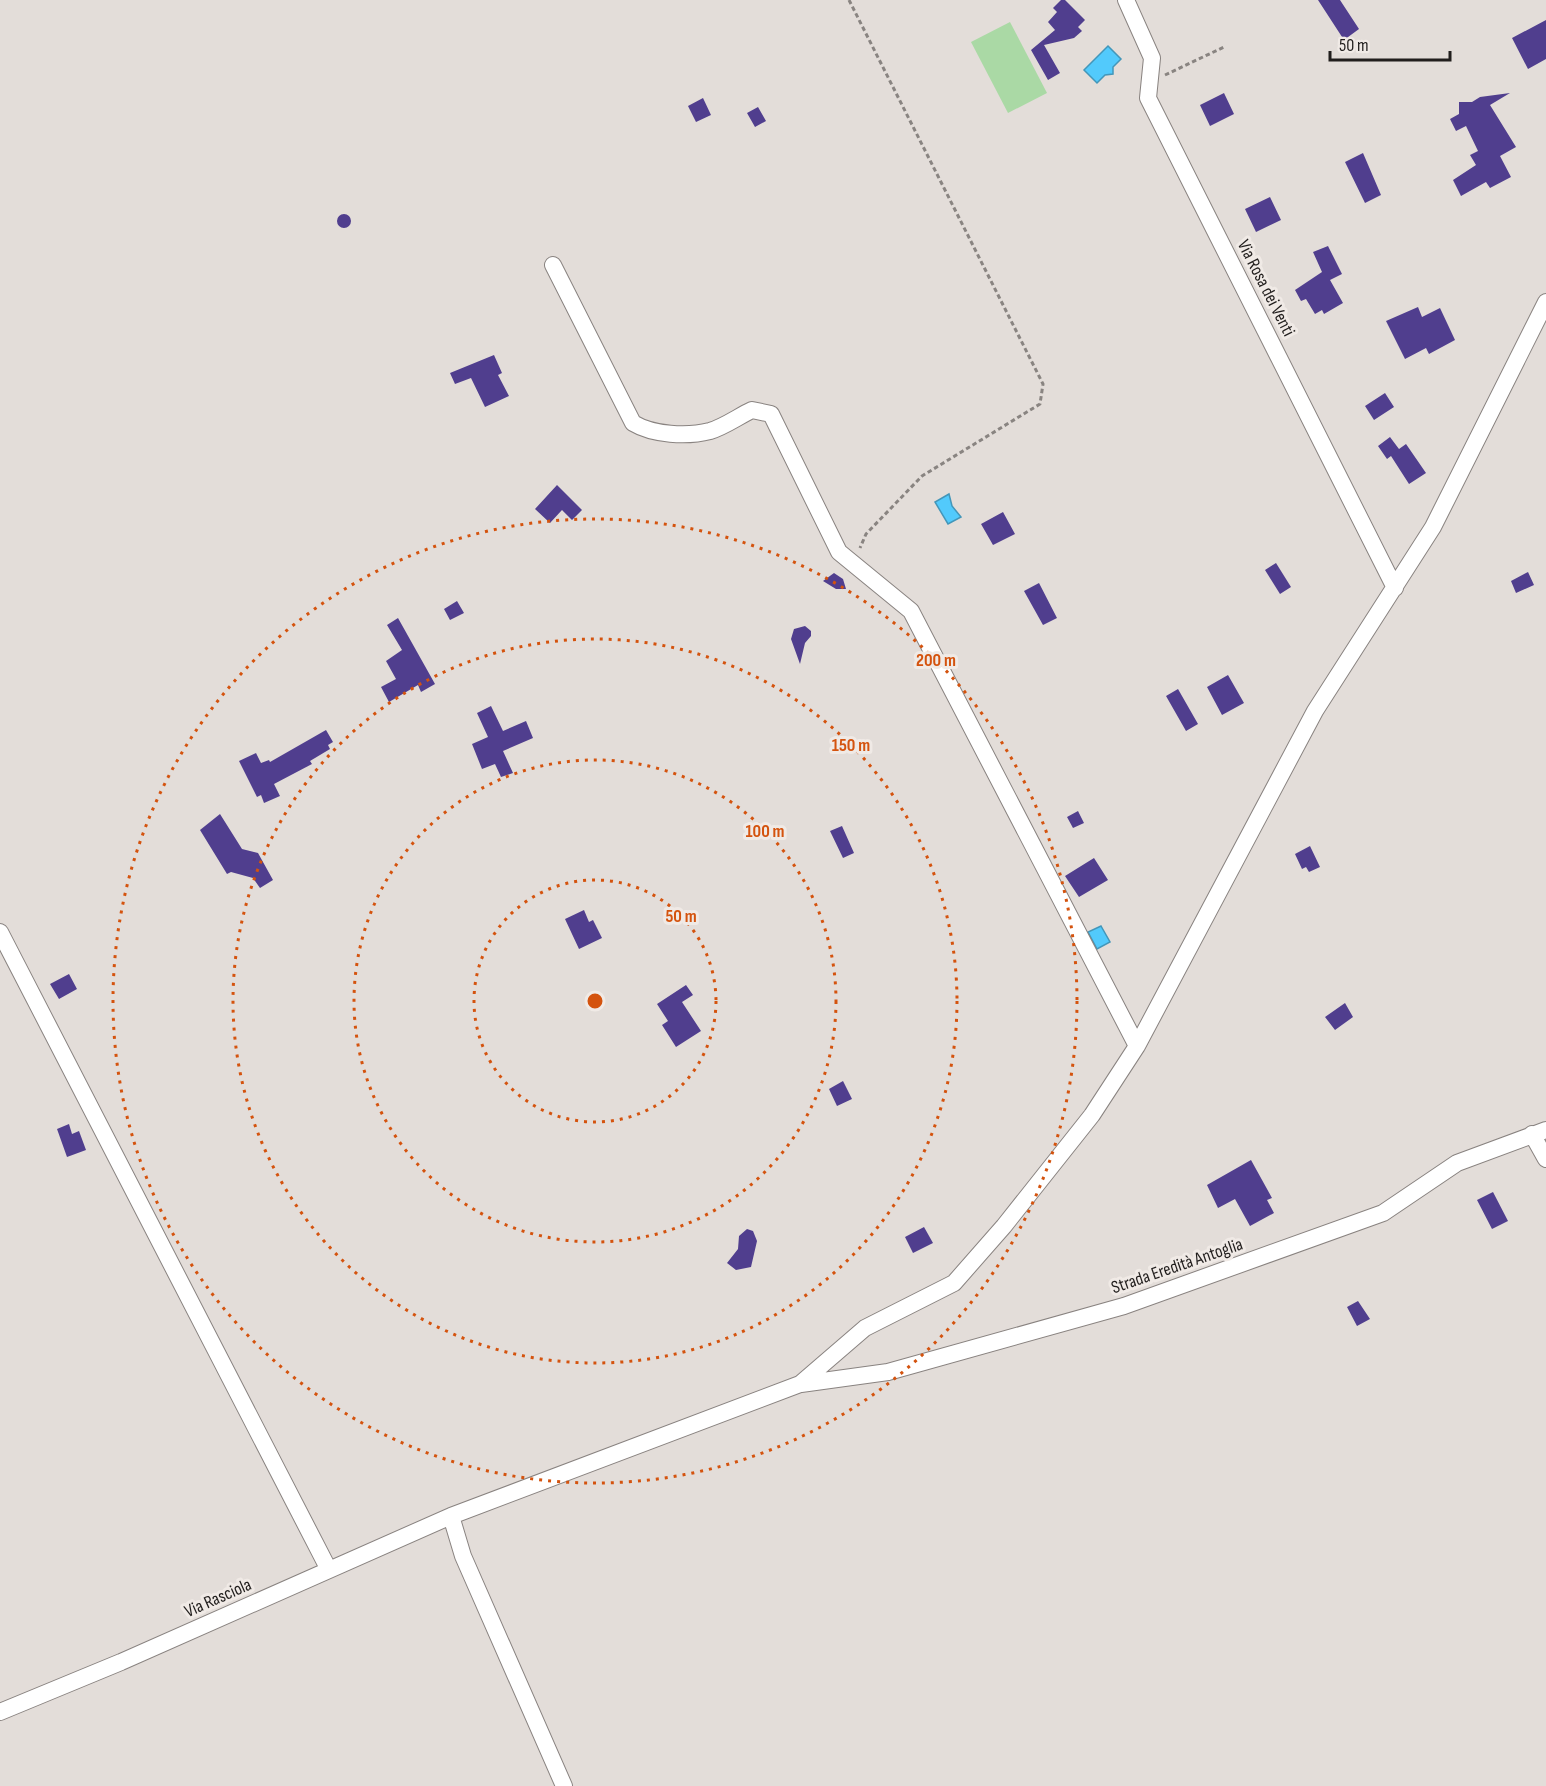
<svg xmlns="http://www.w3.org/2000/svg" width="1546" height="1786" font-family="'Sofia Sans Condensed',sans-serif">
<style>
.green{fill:#aad9a5}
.water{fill:#52cafc;stroke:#4396b9;stroke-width:1.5}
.building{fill:#503e8e}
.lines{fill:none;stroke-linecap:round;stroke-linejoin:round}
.minor-casing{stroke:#898380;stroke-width:18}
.path{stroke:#898481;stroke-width:3;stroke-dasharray:4.5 3;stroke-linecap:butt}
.minor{stroke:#fff;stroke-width:16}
.ring{fill:none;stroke:#d4530e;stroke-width:3;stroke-dasharray:3 6}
.labels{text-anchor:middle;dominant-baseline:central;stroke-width:6;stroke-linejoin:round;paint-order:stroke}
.street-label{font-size:18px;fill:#211e1d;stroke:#f0eae6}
.centre{fill:#d4530e;stroke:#f0eae6;stroke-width:3}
.ring-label{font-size:18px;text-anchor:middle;font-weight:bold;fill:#d4530e;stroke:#f0eae6;stroke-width:6;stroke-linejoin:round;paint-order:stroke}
</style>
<rect width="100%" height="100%" fill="#e3ddd9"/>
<path class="green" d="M1010,22L1047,93L1008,113L971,42Z"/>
<path class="water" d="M1108,46L1121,59L1113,67V74L1105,75L1097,83L1084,70Z
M949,494L952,506L961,517L948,524L935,502Z
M1101,926L1110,942L1097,949L1088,932Z"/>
<path class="building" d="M1061,0H1065L1085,20L1078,27L1082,31L1074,38L1044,45L1060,73L1048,80L1031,50L1055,30L1048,22L1057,12L1053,8Z
M1318,0H1340L1359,29L1344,40Z
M1546,20V59L1528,69L1512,38Z
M1224,93L1234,114L1210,126L1200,105Z
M1510,93L1490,105L1516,147L1500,156L1511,177L1490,188L1486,182L1461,196L1453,180L1476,165L1470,155L1478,151L1466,126L1456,131L1450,119L1459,114V102H1472L1480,97Z
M703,98L711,115L696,122L688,106Z
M758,107L766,121L755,127L747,113Z
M1363,153L1381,195L1365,203L1345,162Z
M1270,197L1281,220L1256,232L1245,209Z
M337 221a7 7 0 1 1 14 0a7 7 0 1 1-14 0Z
M1328,246L1342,274L1330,280L1343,303L1324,314L1322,310L1315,314L1306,299L1301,301L1295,290L1322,272L1313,252Z
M1418,307L1422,317L1440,308L1455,340L1429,354L1426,348L1405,359L1386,321Z
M494,355L502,373L498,375L509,396L485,407L471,378L455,384L450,373Z
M1385,393L1394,407L1374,420L1365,406Z
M1390,437L1399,449L1406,444L1426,473L1409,484L1391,456L1387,459L1378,446Z
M557,485L582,510L572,520L562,510L550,523L535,509Z
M1003,512L1015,534L993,545L981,524Z
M1276,563L1291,587L1280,594L1265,570Z
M1528,572L1534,585L1516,593L1511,581Z
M834,573L843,579L846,589H836L823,581Z
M1039,583L1057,618L1043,625L1024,591Z
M457,601L464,613L450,620L444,609Z
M398,618L435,684L421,692L418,685L389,702L381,687L396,679L386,661L402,650L387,625Z
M805,626L811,631V636L805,643L800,664L791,639L794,629Z
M1228,675L1244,703L1222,715L1207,687Z
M1178,689L1198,724L1186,731L1166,696Z
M491,706L503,731L526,721L533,738L503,751L513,773L501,777L495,764L482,769L472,744L488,737L477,713Z
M326,730L333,742L328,745L330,749L310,761L312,764L274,784L280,796L264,803L261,795L257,797L239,761L256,753L261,763L269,760L270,762Z
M1078,811L1084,823L1073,828L1067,817Z
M220,814L242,849L258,853L273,880L260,888L253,878L231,872L227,874L200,830Z
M842,826L854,853L843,858L830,831Z
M1310,846L1320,867L1309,872L1306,867L1302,869L1295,854Z
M1094,858L1108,880L1079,897L1065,876Z
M584,910L589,922L593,920L602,938L579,949L565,919Z
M69,974L77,989L59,999L50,984Z
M686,985L693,995L682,1002L701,1031L676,1047L662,1025L668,1021L657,1004Z
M1345,1003L1353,1017L1335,1030L1325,1017Z
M843,1081L852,1099L837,1106L829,1089Z
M69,1124L72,1134L79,1131L86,1150L67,1157L57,1129Z
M1251,1160L1272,1198L1267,1200L1274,1213L1250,1226L1235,1199L1218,1208L1207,1185Z
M1493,1192L1508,1221L1492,1229L1477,1200Z
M924,1227L933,1243L913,1253L905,1237Z
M747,1229L753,1231L757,1241L751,1267L736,1270L727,1263L738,1249L739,1236Z
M1358,1301L1370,1319L1357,1326L1347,1307Z"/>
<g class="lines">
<g class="minor-casing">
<path id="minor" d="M1126,0L1152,58L1148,98L1395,588
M553,265L633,423C653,435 687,437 710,431C724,427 739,416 752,410L771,414L839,552L911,611L1137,1046
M0,932L329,1570
M1532,1134L1546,1159
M801,1384L888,1372L1124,1306L1383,1213L1457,1163L1546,1130
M0,1712L121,1662L451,1516
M564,1786L463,1556L451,1516L800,1384L865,1328L954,1283L1004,1226L1092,1115L1137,1046L1315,711L1433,527L1546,302"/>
</g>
<path class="path" d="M849,0L1043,384L1040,404L922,476L866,534L860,548
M1165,75L1224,47"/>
<use href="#minor" class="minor"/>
</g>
<g class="ring">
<circle cx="595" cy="1001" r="121"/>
<circle cx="595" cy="1001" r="241"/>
<circle cx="595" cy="1001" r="362"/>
<circle cx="595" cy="1001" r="482"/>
</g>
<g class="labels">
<g class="street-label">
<text transform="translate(1266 288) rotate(63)">Via Rosa dei Venti</text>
<text transform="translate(1177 1266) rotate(-19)">Strada Eredità Antoglia</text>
<text transform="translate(218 1598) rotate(-24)">Via Rasciola</text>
</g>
</g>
<circle cx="595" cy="1001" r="9" class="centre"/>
<g class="ring-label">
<text x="936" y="666">200 m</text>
<text x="851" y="751">150 m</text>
<text x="765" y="837">100 m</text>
<text x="681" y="922">50 m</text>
</g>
<path d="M1330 51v9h120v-9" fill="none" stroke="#211e1d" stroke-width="3"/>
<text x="1339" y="51" font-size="18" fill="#211e1d" stroke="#f0eae6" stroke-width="4.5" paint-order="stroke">50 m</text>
</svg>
